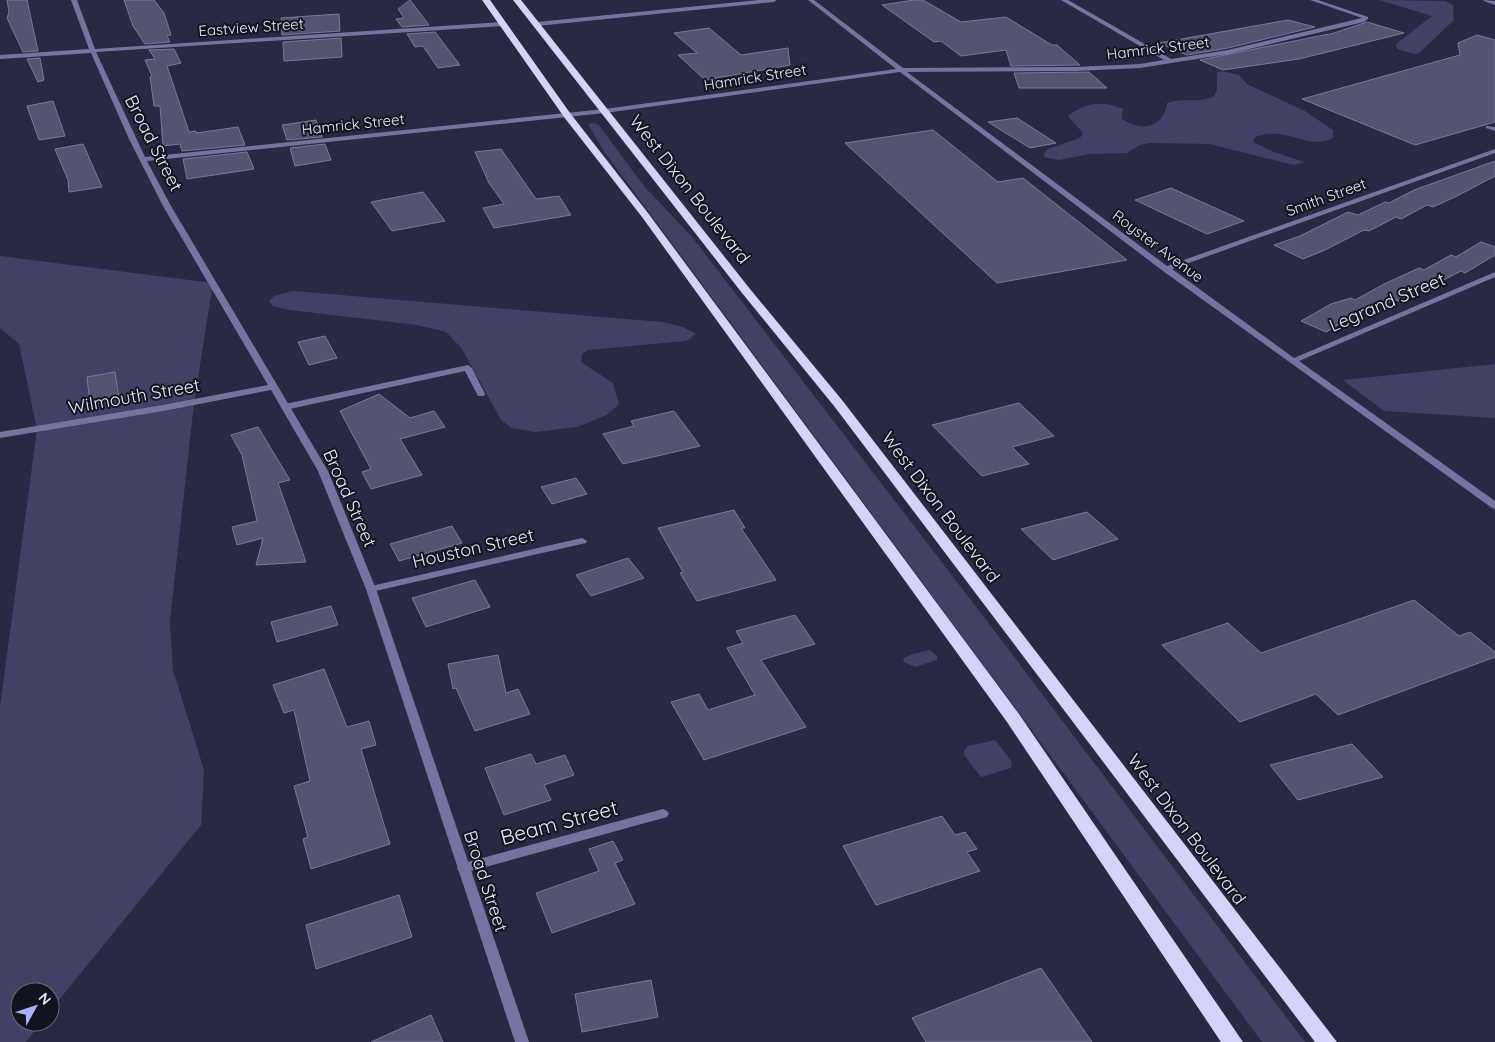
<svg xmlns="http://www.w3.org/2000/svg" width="1495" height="1042" font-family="Quicksand,sans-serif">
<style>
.green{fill:#404164}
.building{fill:#535470;stroke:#787a98}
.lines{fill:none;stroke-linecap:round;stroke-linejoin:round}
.service{fill:#7375a0;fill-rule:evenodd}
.minor{fill:#7375a0;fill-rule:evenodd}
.trunk{fill:#d2d4f9;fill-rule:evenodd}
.labels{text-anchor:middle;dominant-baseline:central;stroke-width:4;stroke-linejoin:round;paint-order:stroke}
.far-street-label{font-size:15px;fill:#e8eafa;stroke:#13131f}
.street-label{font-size:18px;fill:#e8eafa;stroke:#13131f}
.near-street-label{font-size:21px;fill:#e8eafa;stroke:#13131f}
</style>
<rect width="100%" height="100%" fill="#282942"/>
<path class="green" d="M1379,0L1445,1L1453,5L1454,20L1419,53L1414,54L1397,49L1396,44L1432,16Z
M1222,71L1239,75L1247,84L1305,111L1333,130V138C1307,151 1287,125 1255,137L1253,142L1274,152L1304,162L1294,165L1210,144L1149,143L1140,145L1127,153L1089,154L1059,160L1044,157V154L1048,149L1080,138L1083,133L1068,116C1085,103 1102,100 1123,109L1122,119C1141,132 1164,128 1167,103C1183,97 1199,104 1214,96L1217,90V73Z
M593,123L598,124L644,186L693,238L987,621L1305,1042H1262L603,150L588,124Z
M0,256L213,283L194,403L170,621L173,670L204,770L201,825L50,1011V992H20V1022H41L26,1042H0V707L37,429L19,344L0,328Z
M293,291L662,322L683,327L696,334L686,341L588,350L582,354L581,362L613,383L619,404L607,415L577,427L535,432L512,428L501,420L462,349L446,332L417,325L290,310L273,306L269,301L274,296Z
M1495,364V418L1384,411L1343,380Z
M930,650L937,656V660L915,667L904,662L903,659L910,655Z
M995,740L1012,762L1011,768L981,777L964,755V751L968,746Z"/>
<path class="building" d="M7,0H27L38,51L23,52L7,18L9,12Z
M124,0H154L164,13L171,35L167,36L170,42L145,44L133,26Z
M410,0L429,25L402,27L396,19L404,18L398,9Z
M914,0H923L961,22L1006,17L1052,45H1057L1080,65L1011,66L1006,50L961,56L941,41L934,42L882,5Z
M339,14L340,31L282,35L281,18Z
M1288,20L1315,27L1228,48L1187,55L1159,43Z
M1367,22L1404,33L1299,59L1223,70L1200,60L1334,33Z
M709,28L741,55L788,48L790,65L705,80L678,55L697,53L674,33Z
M435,32L460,65L438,68L423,46L415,47L407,34Z
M1477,35L1495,40V122L1415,145L1302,99L1460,55L1458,43Z
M341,38L342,57L284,61L283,42Z
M174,49L181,63L167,66L189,132L196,131V133L238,127L245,145L182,151L180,144L163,146L160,106H154L150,77L152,76L145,60L155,59L149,50Z
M40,58L44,80L38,82L27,59Z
M1089,72L1107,88H1019L1014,73Z
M53,101L65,136L39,140L27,106Z
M1017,118L1056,143L1030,148L988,122Z
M316,120L322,137L287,140L282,125Z
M933,130L998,182L1023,178L1127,260L997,283L845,143Z
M83,144L102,187L69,192L68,180L55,149Z
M325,144L331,160L295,166L290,148Z
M501,149L536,199L559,196L571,215L494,228L483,208L504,204L489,183L475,152Z
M247,152L254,169L187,179L183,159Z
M1495,161V176L1457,196L1433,207L1427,205L1401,219L1396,217L1369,231L1364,230L1325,250L1303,259L1274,245L1300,236L1348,212L1358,215L1385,202L1389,203L1414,190Z
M1171,188L1244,221L1207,234L1135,200Z
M423,192L445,221L392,231L371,202Z
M1481,242L1495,247V255L1465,273L1461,271L1432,286L1427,284L1398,301L1395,300L1362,311L1326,332L1301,321L1331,304L1351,298L1355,300L1384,284L1419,268L1424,270L1451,255L1456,257Z
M325,336L337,358L309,365L298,342Z
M115,372L119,398L90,404L87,377Z
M379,394L410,418L434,411L445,427L400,439L422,475L371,489L362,472L371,469L340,411Z
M1019,403L1054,436L1012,447L1029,464L982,476L932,425Z
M674,411L700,446L623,464L603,434L634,426L631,421Z
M258,427L290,480L278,483L306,562L256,565L263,538L237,545L232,527L257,521L242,455L231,435Z
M576,478L587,494L552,504L541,487Z
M734,510L745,528H741L776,580L697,601L680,573L683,572L658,528Z
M1087,512L1118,539L1053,560L1021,529Z
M452,526L462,543L399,561L390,544Z
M628,558L644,578L591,596L576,575Z
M475,580L490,607L426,627L412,598Z
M1414,600L1459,636L1470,632L1495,652V657L1338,715L1316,694L1240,722L1162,645L1228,623L1261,653Z
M331,606L338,625L277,642L271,622Z
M795,615L815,644L761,660L806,727L704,760L671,702L699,694L708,710L755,695L727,648L743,643L736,631Z
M498,655L506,693L518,689L530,714L475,731L456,688L453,689L448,664Z
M324,669L347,727L369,721L376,745L361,749L390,844L311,869L303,839L308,837L294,786L310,781L294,710L284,713L273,685Z
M1352,744L1383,777L1298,800L1270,765Z
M531,754L536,764L565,755L574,775L544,785L551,800L504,815L485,768Z
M942,816L955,835L965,832L977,849L967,852L980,871L876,905L843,846Z
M613,841L623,860L615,863L635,904L552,933L536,893L599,871L589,849Z
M399,895L412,937L316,969L306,925Z
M1041,968L1092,1042H926L912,1018Z
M651,980L658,1017L582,1032L575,994Z
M431,1015L443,1042H371Z"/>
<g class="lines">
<path class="service" d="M1486,126L1495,127V131L1486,128Z
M468,365L472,368L485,394L484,396H478L465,371L285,410L281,407L285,404Z
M582,538L587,541L586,543L371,592L366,589L371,586Z
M663,809L667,811L669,814L667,817L464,873L459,872L457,868L459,864L464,863Z"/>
<path class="minor" d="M71,0H77L95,49L503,22L506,24L503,26L96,52L145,157L605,109L896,69L808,0H814L903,68L1075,67L1140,64L1164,60L1061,0H1068L1171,59L1228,50L1362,18L1310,0H1318L1368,17V19L1364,22L1228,54L1140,68L1075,71L907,72L1167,266L1495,149V153L1172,269L1294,358L1495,272V277L1299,361L1495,501V509L1492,508L1163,271L900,72L605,113L147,161L171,206L328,471L376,589L529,1042H515L366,589L318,471L271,390L163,411L0,438V432L163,405L268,385L163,206L129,139L91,53L0,59V55L89,49Z
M759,0H777L774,2L537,26L534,24L537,22Z
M1483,0L1495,1V5L1484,1Z"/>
<path class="trunk" d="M482,0H490L570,113L648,213L1019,714L1243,1042H1221L1007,722L642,217L564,117Z
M513,0H521L750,289L842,400L1337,1042H1315L834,406L742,293Z"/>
</g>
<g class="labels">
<g class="far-street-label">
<text transform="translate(251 27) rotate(-4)">Eastview Street</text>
<text transform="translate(1158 48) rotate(-7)">Hamrick Street</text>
<text transform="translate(755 77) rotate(-9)">Hamrick Street</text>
<text transform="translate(353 124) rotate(-6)">Hamrick Street</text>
<text transform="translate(1326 197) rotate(-20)">Smith Street</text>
<text transform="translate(1158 246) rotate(37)">Royster Avenue</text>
</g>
<g class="street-label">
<text transform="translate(154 143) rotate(63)">Broad Street</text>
<text transform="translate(690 189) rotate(52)">West Dixon Boulevard</text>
<text transform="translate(1387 302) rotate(-23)">Legrand Street</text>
<text transform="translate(134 396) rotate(-10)">Wilmouth Street</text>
<text transform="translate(350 498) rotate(66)">Broad Street</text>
<text transform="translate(941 507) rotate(53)">West Dixon Boulevard</text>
<text transform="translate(473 548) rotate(-13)">Houston Street</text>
<text transform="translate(1187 829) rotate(53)">West Dixon Boulevard</text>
<text transform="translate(486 881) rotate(72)">Broad Street</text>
</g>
<g class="near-street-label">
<text transform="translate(559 822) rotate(-15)">Beam Street</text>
</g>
</g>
<g transform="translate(35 1007) rotate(50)"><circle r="24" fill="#13131f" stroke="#686977"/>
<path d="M0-4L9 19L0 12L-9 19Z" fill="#acaffb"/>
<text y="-8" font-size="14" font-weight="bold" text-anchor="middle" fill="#e8eafa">N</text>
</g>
</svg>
